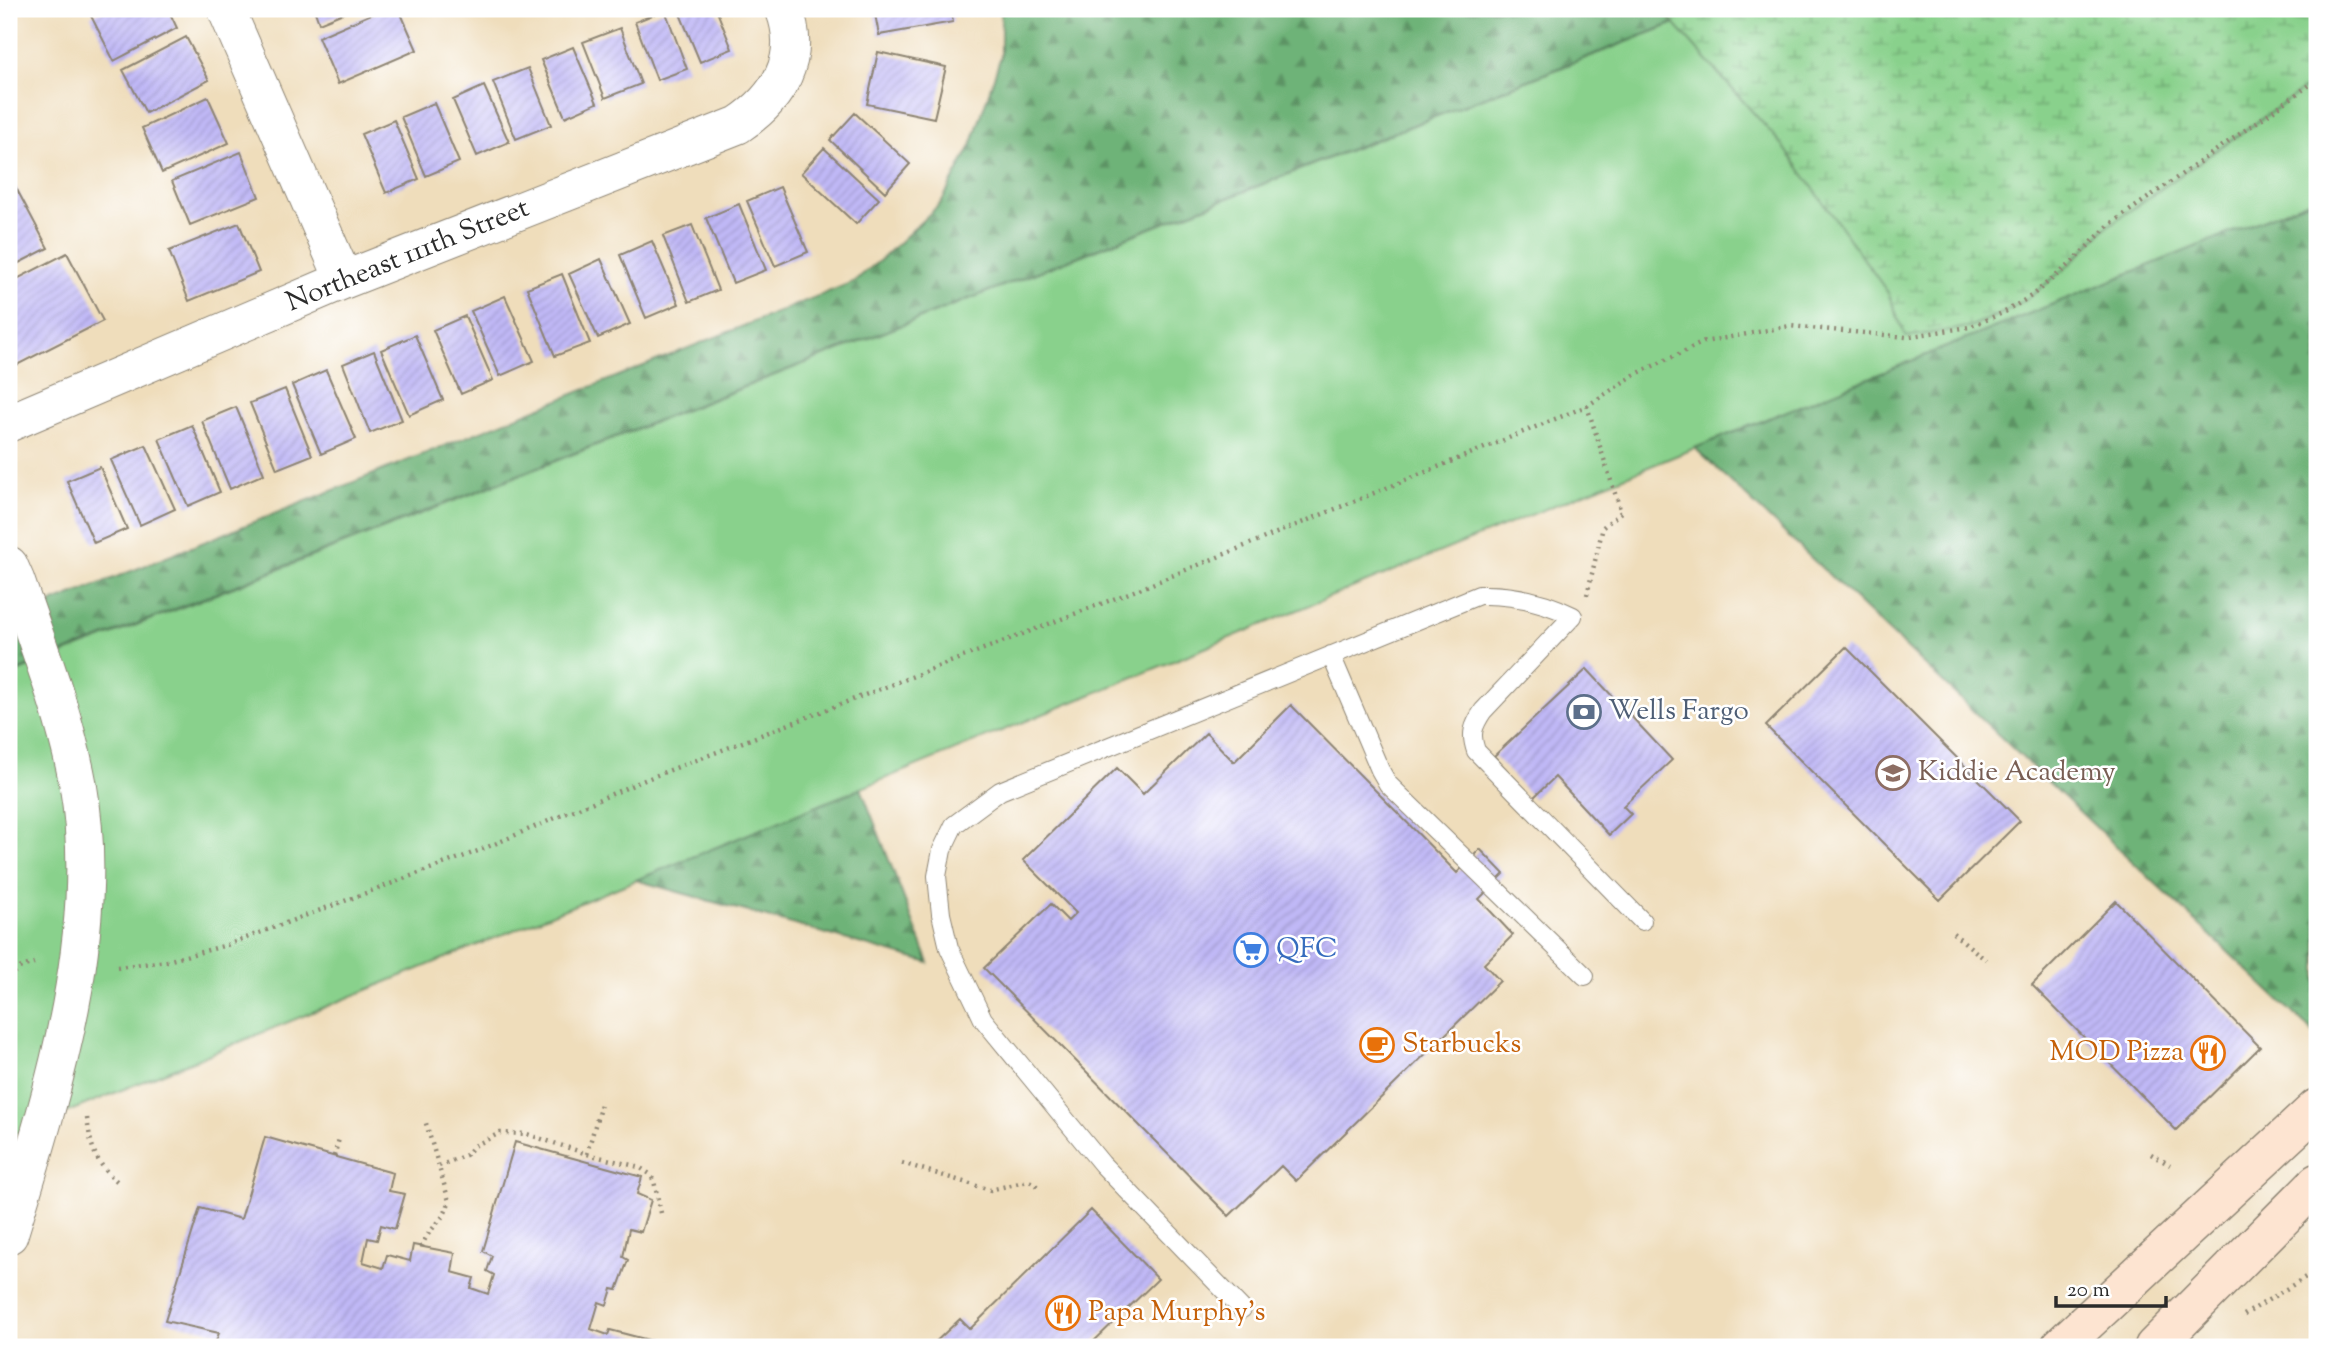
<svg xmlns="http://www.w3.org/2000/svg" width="2326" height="1356" font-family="'Sorts Mill Goudy',serif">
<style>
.grass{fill:#89d18c;stroke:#5a7e5c;stroke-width:2}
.forest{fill:url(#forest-firs);stroke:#4c6f52;stroke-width:2}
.wetland{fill:url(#wetland-marsh);stroke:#5a7e5c;stroke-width:2}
.building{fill:url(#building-hatch)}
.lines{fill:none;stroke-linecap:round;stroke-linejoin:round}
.lane-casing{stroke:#8d8473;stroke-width:20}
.street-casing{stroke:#8d8473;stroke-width:39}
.secondary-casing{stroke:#8d8473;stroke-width:41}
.path{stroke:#8d8473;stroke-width:4.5;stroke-dasharray:2 5;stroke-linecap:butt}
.lane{stroke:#fff;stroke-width:18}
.street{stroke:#fff;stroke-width:37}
.secondary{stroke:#fde4d1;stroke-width:38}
.labels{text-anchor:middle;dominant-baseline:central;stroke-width:5;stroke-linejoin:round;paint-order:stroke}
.street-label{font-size:28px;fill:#2b2b2b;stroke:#fff}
.service-label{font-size:28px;fill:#4e5e75;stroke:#fff;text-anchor:start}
.education-label{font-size:28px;fill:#785e54;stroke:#fff;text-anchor:start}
.shop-label{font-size:28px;fill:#366cbe;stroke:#fff;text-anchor:start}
.food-label{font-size:28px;fill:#c56008;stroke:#fff;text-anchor:start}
</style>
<defs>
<pattern id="forest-firs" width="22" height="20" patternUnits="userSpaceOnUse" patternTransform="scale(1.75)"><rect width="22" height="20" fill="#6eb378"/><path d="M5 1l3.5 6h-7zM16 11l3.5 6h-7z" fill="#5b9263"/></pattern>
<pattern id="wetland-marsh" width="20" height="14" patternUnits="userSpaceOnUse" patternTransform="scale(1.75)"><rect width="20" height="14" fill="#89d18c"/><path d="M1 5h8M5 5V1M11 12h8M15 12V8" fill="none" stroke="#70aa73"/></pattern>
<pattern id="building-hatch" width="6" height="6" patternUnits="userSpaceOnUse" patternTransform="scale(1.75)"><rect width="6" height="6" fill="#c0b8f6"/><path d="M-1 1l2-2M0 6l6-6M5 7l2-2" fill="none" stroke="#a59ed3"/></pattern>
</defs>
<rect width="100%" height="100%" fill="#fff"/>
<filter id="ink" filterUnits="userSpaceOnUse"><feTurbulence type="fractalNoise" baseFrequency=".0143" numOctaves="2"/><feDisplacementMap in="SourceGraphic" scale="14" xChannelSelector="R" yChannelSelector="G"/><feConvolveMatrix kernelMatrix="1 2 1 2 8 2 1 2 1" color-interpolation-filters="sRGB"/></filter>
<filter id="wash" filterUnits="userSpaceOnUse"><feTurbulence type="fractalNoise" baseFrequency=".00686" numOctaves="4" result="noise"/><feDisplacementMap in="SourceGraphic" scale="28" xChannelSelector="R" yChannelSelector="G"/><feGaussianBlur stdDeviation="1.57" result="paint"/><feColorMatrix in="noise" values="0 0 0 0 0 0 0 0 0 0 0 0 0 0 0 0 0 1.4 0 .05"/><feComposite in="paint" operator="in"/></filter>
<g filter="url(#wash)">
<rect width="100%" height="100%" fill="#efddbb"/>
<path class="grass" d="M1711,9H2317V198L1695,448L9,1136V675Z"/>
<path class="forest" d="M1001,9H1661L1674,23L9,674V620L853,282L884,257L941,203L971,146L1001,56Z
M2317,198V1036L1695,448Z
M861,788L929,963L636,880Z"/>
<path class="wetland" d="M1661,9H2317V80L2109,225L2068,266L2031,296L2005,312L1969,327L1906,337L1888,293L1784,147Z"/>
<g id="blocks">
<path class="building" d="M106,9H168L177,28L114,61L91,16Z
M314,9H353L319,23Z
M383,9H399L417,50L338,84L318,37Z
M678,9H716L732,49L700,62Z
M874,9H951L953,22L879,35Z
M665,10L687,69L657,80L635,22Z
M620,28L641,84L605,98L583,42Z
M186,37L209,80L146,113L123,70Z
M573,47L597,103L565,117L541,60Z
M878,52L946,67L934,118L867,104Z
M528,68L551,125L516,139L493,82Z
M484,86L509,142L477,156L453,100Z
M208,97L229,143L162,173L142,128Z
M434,103L459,162L426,176L401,117Z
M855,113L910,164L885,192L830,140Z
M394,120L419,179L386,193L361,134Z
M824,148L879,199L856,224L801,173Z
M241,152L259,197L190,225L172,181Z
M14,184L48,248L9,268V187Z
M780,187L808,252L775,266L747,201Z
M739,204L766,270L733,283L706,218Z
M239,223L259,272L189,301L169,251Z
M692,225L718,290L689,302L663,236Z
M652,241L679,304L646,318L620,255Z
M67,253L103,321L13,367L9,359V283Z
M601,259L630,324L598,338L569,274Z
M562,274L590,343L555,356L527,288Z
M505,296L534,361L500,376L471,311Z
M465,316L493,380L461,394L433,330Z
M415,335L443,400L409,415L381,350Z
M374,351L402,420L370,433L343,364Z
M326,370L356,439L321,454L292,385Z
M285,389L312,455L277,469L250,403Z
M236,407L264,474L230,489L202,421Z
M192,425L220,492L188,506L159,439Z
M146,445L175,509L140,525L111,460Z
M100,467L127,529L94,543L67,481Z
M1846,647L2020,821L1940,900L1766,726Z
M1587,669L1672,760L1623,806L1631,814L1609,835L1555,777L1533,798L1494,756Z
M1291,705L1457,873L1480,849L1504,874L1479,899L1513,935L1484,964L1500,981L1296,1181L1281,1166L1229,1216L984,968L1051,904L1068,921L1076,913L1023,860L1117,768L1143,794L1206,733L1234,762Z
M2116,901L2260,1047L2176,1130L2032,985Z
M265,1137L393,1173L389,1191L405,1194L395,1229L381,1225L377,1240L368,1238L363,1262L383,1268L387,1255L410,1261L413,1245L455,1253L452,1272L474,1278L471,1288L488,1294L494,1275L487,1271L492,1256L483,1251L515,1142L642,1177L637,1194L651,1200L641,1232L629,1229L623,1257L628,1260L617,1290L612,1289L607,1305L599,1302L591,1329L608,1335L610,1330L660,1343L658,1347H214L219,1333L165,1321L200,1208L241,1219Z
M1091,1210L1158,1279L1088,1347H930L960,1319L970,1329Z"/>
</g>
</g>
<g filter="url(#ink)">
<use href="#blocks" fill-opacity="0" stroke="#8d8473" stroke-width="2"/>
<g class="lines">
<g class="lane-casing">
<path id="lane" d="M1331,655L1380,770L1388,784L1585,976
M1242,1309L1102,1164L983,1019L949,948L941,914L937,876L942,850L954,825L1000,791L1479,595C1512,594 1543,601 1573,616L1483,711C1473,726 1470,734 1476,751L1642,921"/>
</g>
<g class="street-casing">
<path id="street" d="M226,9L344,280
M9,423L344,280L738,125C779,98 803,58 784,9
M9,565L16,581C39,648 65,714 78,784C104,932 52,1095 9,1235"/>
</g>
<g class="secondary-casing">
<path id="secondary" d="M2060,1347L2317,1108
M2154,1347L2317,1183"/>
</g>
<path class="path" d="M1587,595L1603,527L1621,512L1587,406
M1953,933L1986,960
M117,967L167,961L227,945L478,851L647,779L1147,586L1587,406L1634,375L1704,342L1790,326L1906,337L1969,327L2005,312L2031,296L2068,266L2109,225L2317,80
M9,977L19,968L34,963
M87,1118C91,1147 94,1162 118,1182
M587,1154L601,1104
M2151,1154L2170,1165
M334,1156L339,1139
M902,1163L990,1190L1028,1181L1034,1183L1039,1189
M439,1166L466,1155L474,1146L500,1133L527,1134L587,1154L639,1167L650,1174L654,1181L661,1213
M422,1247C427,1228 446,1221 449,1201L425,1120
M2244,1315L2317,1270"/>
<use href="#lane" class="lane"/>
<use href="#street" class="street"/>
<use href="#secondary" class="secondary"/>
</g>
</g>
<defs>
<g id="bank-ring" transform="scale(1.75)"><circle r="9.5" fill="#fff" stroke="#5c6f8a" stroke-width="1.5"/><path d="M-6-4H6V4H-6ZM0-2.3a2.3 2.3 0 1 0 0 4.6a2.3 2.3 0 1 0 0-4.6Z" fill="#5c6f8a"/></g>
<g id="school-ring" transform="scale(1.75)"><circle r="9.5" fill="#fff" stroke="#8d6e63" stroke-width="1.5"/><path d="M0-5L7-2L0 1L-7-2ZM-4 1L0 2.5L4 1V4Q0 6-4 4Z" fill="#8d6e63"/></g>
<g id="supermarket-ring" transform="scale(1.75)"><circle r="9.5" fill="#fff" stroke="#3f7fe0" stroke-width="1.5"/><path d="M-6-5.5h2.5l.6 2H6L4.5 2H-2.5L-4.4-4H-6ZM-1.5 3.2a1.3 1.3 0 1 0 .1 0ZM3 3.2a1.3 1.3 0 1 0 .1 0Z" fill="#3f7fe0"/></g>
<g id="cafe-ring" transform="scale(1.75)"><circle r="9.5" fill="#fff" stroke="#e8710a" stroke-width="1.5"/><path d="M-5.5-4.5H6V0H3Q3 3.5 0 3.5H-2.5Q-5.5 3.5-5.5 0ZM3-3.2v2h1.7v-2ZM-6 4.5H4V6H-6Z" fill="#e8710a"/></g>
<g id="restaurant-ring" transform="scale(1.75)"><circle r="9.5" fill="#fff" stroke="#e8710a" stroke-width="1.5"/><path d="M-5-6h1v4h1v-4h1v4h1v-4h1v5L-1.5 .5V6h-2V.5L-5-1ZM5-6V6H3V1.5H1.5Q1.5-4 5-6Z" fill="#e8710a"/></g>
</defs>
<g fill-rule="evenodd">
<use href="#bank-ring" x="1584" y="712"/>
<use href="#school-ring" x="1893" y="773"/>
<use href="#supermarket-ring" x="1251" y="950"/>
<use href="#cafe-ring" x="1377" y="1045"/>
<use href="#restaurant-ring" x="2208" y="1053"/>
<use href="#restaurant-ring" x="1063" y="1313"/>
</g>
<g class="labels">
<g class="street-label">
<text transform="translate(408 256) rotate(-22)">Northeast 111th Street</text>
</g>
<g class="service-label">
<text x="1608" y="712">Wells Fargo</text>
</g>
<g class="education-label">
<text x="1918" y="773">Kiddie Academy</text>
</g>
<g class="shop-label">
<text x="1276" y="950">QFC</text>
</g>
<g class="food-label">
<text x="1402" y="1045">Starbucks</text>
<text x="2184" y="1053" text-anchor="end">MOD Pizza</text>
<text x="1088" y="1313">Papa Murphy's</text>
</g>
</g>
<rect width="2326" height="1356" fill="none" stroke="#fff" stroke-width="35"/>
<path d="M2056 1296v10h110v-10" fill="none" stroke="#2b2b2b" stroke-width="3.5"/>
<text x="2067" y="1296" font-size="21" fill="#2b2b2b" stroke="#ffffff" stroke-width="5" paint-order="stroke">20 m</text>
</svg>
